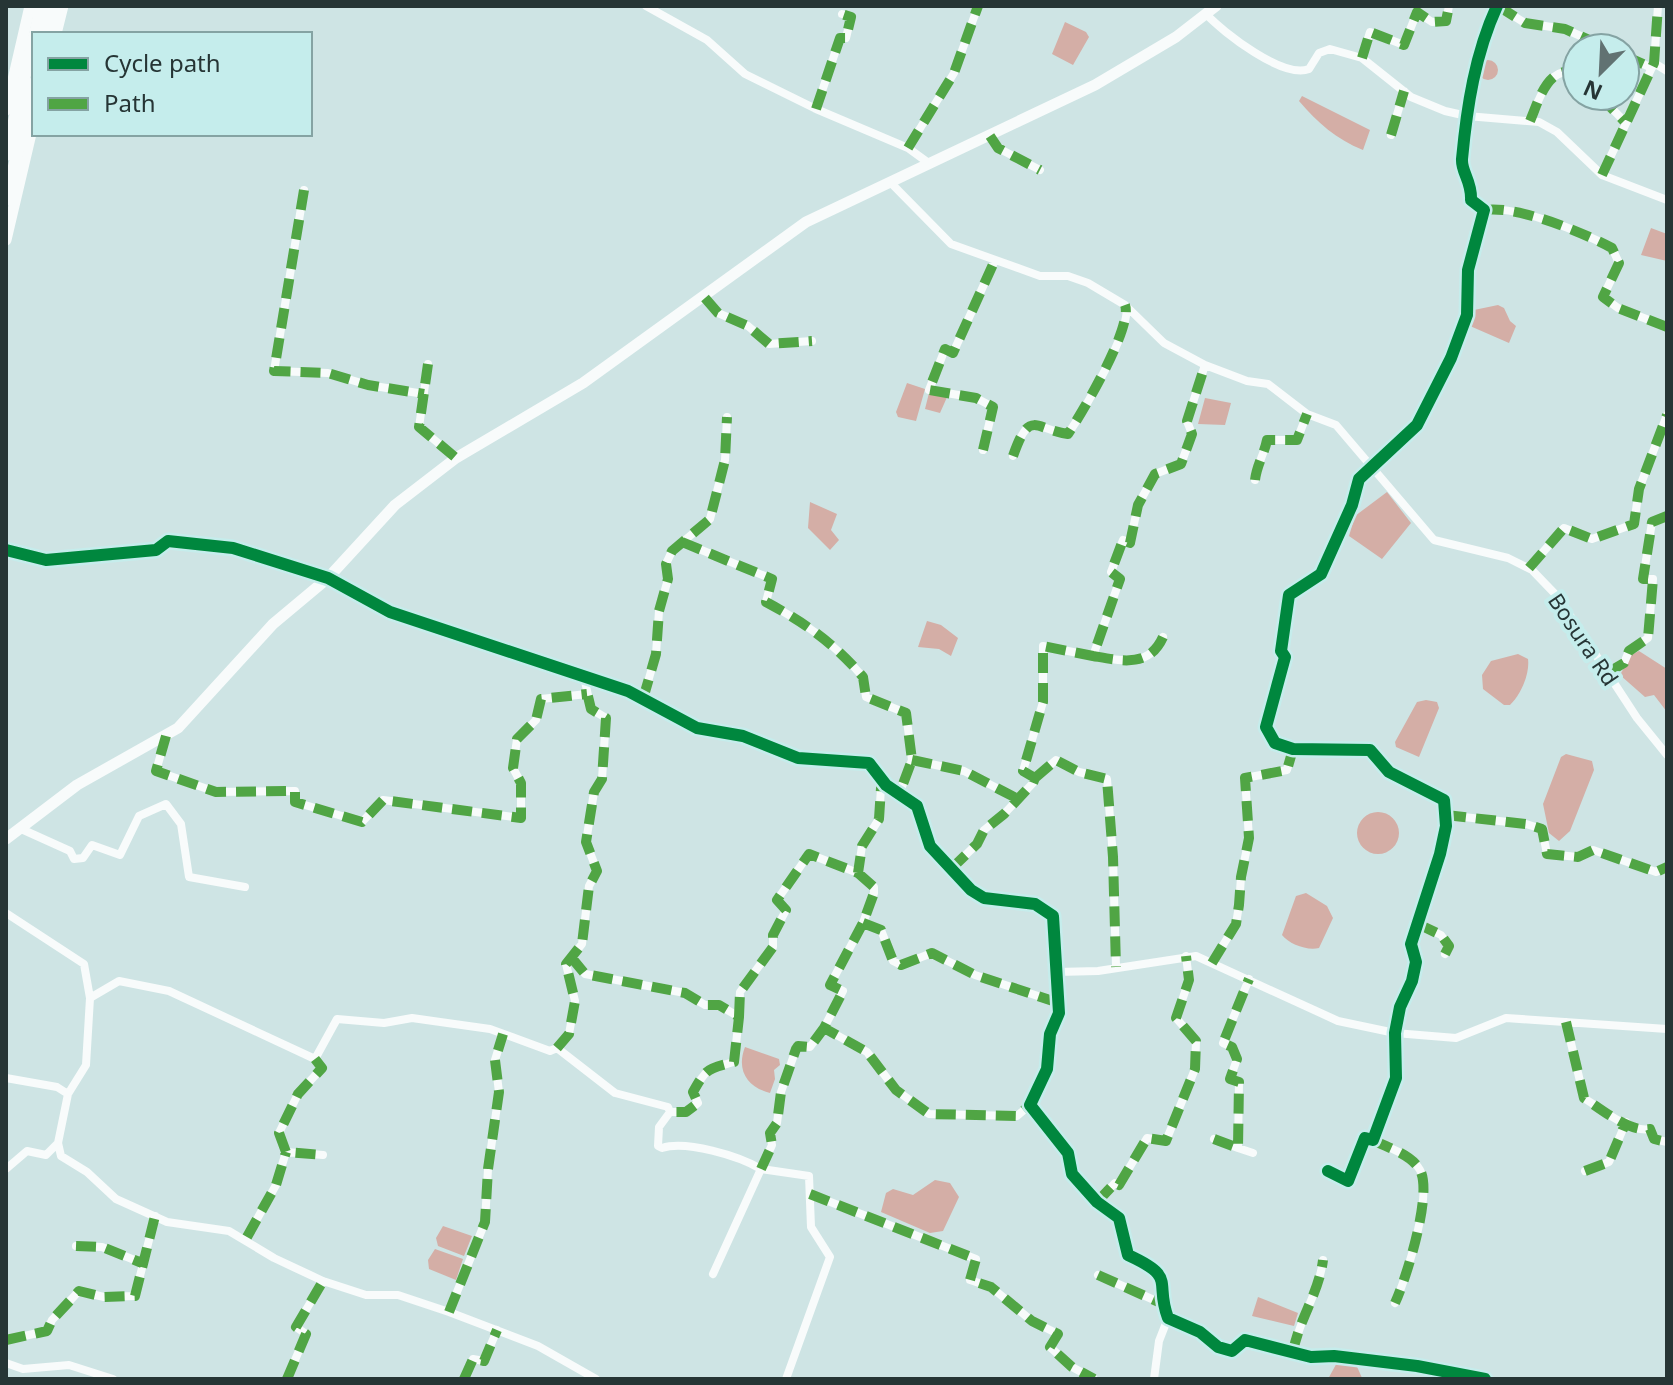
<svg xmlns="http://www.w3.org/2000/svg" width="1673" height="1385" font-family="'Noto Sans',sans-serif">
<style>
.water{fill:#d4aea6}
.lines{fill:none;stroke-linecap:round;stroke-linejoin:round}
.minor{stroke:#f8fbfb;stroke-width:8}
.secondary{stroke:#f8fbfb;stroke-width:11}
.trunk{stroke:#f8fbfb;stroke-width:12}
.quiet{stroke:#50a544;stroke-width:10;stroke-dasharray:20 10;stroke-linecap:butt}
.cycleway-casing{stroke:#c5edec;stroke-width:17}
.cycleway{stroke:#00873e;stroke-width:12}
.labels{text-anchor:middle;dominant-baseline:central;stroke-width:8;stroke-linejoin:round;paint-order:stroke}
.street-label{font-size:22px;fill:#263535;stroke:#c5edec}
</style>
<rect width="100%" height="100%" fill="#cee4e4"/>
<path class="water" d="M1065,22L1086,32L1089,37L1073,65L1052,54Z
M1478 70a10 10 0 1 1 20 0a10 10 0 1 1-20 0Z
M1302,96L1370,130L1363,150C1336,139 1318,123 1299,101Z
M1651,228L1667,234V261L1641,255Z
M1498,305L1504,308L1510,321L1516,326L1509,343L1470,326L1474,310Z
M907,383L925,389L916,421L898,417L896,412Z
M929,393L948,395L940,413L925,409Z
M1205,398L1231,403L1225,425L1198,424Z
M1387,492L1411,523L1382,559L1349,536L1355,516Z
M810,502L837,514L831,530L839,540L830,550L808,528Z
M927,621L941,625L958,638L951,656L939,649L918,647Z
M1639,651L1667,669V712L1654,695L1645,697L1620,675L1631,655Z
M1518,654L1528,659C1530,673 1521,695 1510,705H1504L1483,689L1482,675L1491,661Z
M1426,700L1437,702L1439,708L1419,757L1396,747L1395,742L1417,702Z
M1566,754L1592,761L1594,770L1570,831L1559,841L1549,833L1543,804L1561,757Z
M1357 833a21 21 0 1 1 42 0a21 21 0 1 1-42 0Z
M1306,893L1327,906L1333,918L1319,948C1307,951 1289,944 1282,935L1296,896Z
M745,1047L779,1059L780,1065L774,1070L775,1079L770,1093C747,1087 736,1070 745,1047Z
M935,1180L950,1183L959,1197L943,1231L930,1233L881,1212L886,1193L893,1189L913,1195Z
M443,1226L472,1236L464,1256L438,1246L436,1238Z
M435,1249L463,1259L456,1280L429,1269L428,1260Z
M1258,1297L1298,1313L1294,1326L1252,1316Z
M1339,1359L1355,1362L1362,1378L1328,1379Z"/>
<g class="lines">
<path class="minor" d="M646,6L707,40L745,74L816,109L908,148L930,164
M1498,6L1525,23L1565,29L1607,48
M1206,14C1224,33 1283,79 1309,69L1319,53L1330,49L1362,58L1411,97L1445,111L1467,116L1539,122L1557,132L1602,175L1667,200
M1625,56L1652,68
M1362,58L1370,32L1404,45L1417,12L1432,22L1446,21L1449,6
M1654,63L1667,71
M1600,96L1624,121
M816,109L840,38H846L851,17L842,14
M1530,121C1539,100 1548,64 1577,73
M1391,135L1404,91
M990,136L998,148L1040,170
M908,148L954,73L978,6
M1602,175L1654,63L1658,6
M890,182L951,244L1040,276H1068L1088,283L1125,305L1164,343L1205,365L1247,381L1268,384L1307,414L1336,425L1434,540L1508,558L1532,570L1558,597L1637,718L1667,755
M304,190L274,371L328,373L368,385L424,394
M1484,210C1517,205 1582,232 1612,248L1619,263L1603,297L1618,308L1667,327
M705,298L718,313L748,326L769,344L812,341
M428,364L419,427L456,458
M983,450L993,407L976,398L929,390L945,349L953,353L995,260
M1013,456C1030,408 1034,429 1068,434C1083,412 1132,329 1126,306
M1255,480C1257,464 1264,455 1267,440H1297L1307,414
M682,542L772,579L766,602C805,623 834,643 863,677L866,697L906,713L912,760L900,792
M6,550L46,560L156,550L168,541L233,548L328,578L390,612L628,691L697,728L743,736L798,758L869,763L886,785L917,806L930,846L971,890L984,898L1035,904L1053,916L1059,1013L1050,1034L1047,1069L1030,1105L1068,1153L1072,1174L1097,1202L1119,1218L1128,1255C1178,1278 1154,1281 1168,1318L1200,1332L1218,1347L1232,1351L1245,1340L1311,1357L1334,1356L1417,1366L1485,1379
M1529,568L1564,528L1592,539L1634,524L1639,489L1667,415
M1093,656C1122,661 1149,668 1163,637
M1607,673L1624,663L1629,651L1648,638L1653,579H1643L1652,522L1667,516
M643,699L656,654L659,611L668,579L666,564L672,551L710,519L725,460L727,417
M166,736L156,771L216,792L295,791V802L362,822L383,800L521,818V783L513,768L517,739L536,720L541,699L587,694
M912,760L964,771L1018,799
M1035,778L1056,760L1079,772L1107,779L1113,857L1116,967
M1446,815L1526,824L1542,829L1547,854L1578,857L1593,850L1656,872L1667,867
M19,828L70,851L74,859L83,858L92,845L120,855L139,816L166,804L181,824L189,877L245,887
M951,869L977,844L984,830L1004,814L1033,783L1035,778L1023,771L1043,702V646L1093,656L1120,579L1111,572L1123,540L1130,543L1138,505L1155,474L1181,464L1192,434L1187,421L1205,365
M858,873L874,887V893L863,923L830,985L843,991L824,1028L867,1052L896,1090L929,1114L1017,1116L1030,1105
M6,913L84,964L90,998L119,981L169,991L315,1059L337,1019L384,1023L412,1018L490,1029L550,1051L557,1048L615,1093L668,1107L670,1112L659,1127L658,1146L662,1148C686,1140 739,1156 761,1169L772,1145L770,1133L777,1123L781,1092L796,1049L798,1046L810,1047L824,1028
M863,923L881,930L893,961L901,965L932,953L975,975L1059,1003
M1418,924L1441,935L1449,946L1445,954
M571,957L585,974L685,993L705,1005H719L739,1017L734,1062C708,1069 707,1067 693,1092L698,1103L686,1112H670
M1212,963L1236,924L1239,905L1241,877L1249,838L1245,778L1287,770L1293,749
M1057,972L1098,971L1196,956L1338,1021L1395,1033L1456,1038L1506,1018L1667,1029
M739,1017L740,992L773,947V935L786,910L777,900L809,854L858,873L862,846L879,819L881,788L886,785
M1566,1022L1584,1098C1601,1109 1630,1133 1650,1129L1654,1139L1667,1142
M557,1048L569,1034L575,1001L566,964L582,944L589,886L597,871L586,842L594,792L602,779L606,718L591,709L584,677
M315,1059L322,1068L298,1094L279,1133L286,1152L323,1155
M6,1078L57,1087L68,1094L58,1143L61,1156L87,1172L116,1199L167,1222L229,1231L274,1258L323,1281L366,1295H398L449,1312L538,1346L596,1379
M68,1094L86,1065L90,998
M1214,1139L1238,1148L1239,1082L1230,1079L1237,1059L1232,1047L1223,1043L1249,979
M1373,1140C1388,1148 1411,1154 1420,1170C1433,1194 1406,1279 1395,1303
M1238,1148L1253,1153
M6,1169L27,1151L46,1155L58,1143
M1328,1171L1348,1181L1365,1138L1373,1140L1396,1078L1395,1033L1400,1007L1412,981L1416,962L1411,944L1440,854L1446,826L1444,800L1389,772L1370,750L1293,749L1275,743L1266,727L1285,657L1281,651L1289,595L1321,574L1352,505L1359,479L1417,425L1451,358L1467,315L1468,270L1484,210L1471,200C1472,181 1461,172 1462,159C1467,106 1475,54 1497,6
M1585,1171L1609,1162L1626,1122
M810,1194L976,1259L970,1280L991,1287L1032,1321L1058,1334L1050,1347L1072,1367L1094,1379
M1097,1202L1115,1183L1119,1185L1147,1138L1166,1141L1195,1069L1196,1041L1176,1018L1189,980L1186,956
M247,1237L276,1185L286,1152
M76,1246L102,1247L142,1263
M713,1274L761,1169L809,1176L811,1227L830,1257L786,1379
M1098,1275L1163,1304
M449,1312L485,1222L488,1169L499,1092L495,1060L503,1034
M6,1340L47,1331L52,1320L79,1291L104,1297L135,1296L155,1216
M1293,1352C1299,1319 1319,1293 1323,1260
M6,1363L23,1369L69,1365L113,1379
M287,1379L306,1334L296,1327L323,1281
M464,1379L473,1359L484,1361L497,1330
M1154,1379L1159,1341L1168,1318"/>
<path class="secondary" d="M56,34L63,6
M6,110L30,6
M6,240L34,121
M6,839L77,785L178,728L273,624L328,578L395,505L456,458L583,383L806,222L1095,85L1176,37L1216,6"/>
<path class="trunk" d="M35,34L41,6
M45,34L52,6
M6,155L34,37
M6,200L34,83"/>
<path class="quiet" d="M1498,6L1525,23L1565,29L1607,48
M1625,56L1652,68
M1362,58L1370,32L1404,45L1417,12L1432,22L1446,21L1449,6
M1600,96L1624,121
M816,109L840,38H846L851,17L842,14
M1530,121C1539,100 1548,64 1577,73
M1391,135L1404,91
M990,136L998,148L1040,170
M908,148L954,73L978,6
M1602,175L1654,63L1658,6
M304,190L274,371L328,373L368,385L424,394
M1484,210C1517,205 1582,232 1612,248L1619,263L1603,297L1618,308L1667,327
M705,298L718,313L748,326L769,344L812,341
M428,364L419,427L456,458
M983,450L993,407L976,398L929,390L945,349L953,353L995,260
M1013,456C1030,408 1034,429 1068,434C1082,413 1133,327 1125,305
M1255,480C1257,464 1264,455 1267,440H1297L1307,414
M682,542L772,579L766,602C805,623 834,643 863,677L866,697L906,713L912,760L900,792
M1529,568L1564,528L1592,539L1634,524L1639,489L1667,415
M1093,656C1122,661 1149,668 1163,637
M1607,673L1624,663L1629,651L1648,638L1653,579H1643L1652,522L1667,516
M643,699L656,654L659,611L668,579L666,564L672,551L710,519L725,460L727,417
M166,736L156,771L216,792L295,791V802L362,822L383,800L521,818V783L513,768L517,739L536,720L541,699L587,694
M912,760L964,771L1018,799
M1035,778L1056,760L1079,772L1107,779L1113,857L1116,967
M1446,815L1526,824L1542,829L1547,854L1578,857L1593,850L1656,872L1667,867
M951,869L977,844L984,830L1004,814L1033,783L1035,778L1023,771L1043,702V646L1093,656L1120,579L1111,572L1123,540L1130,543L1138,505L1155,474L1181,464L1192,434L1187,421L1205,365
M858,873L874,887V893L863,923L830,985L843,991L824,1028L867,1052L896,1090L929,1114L1017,1116L1030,1105
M863,923L881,930L893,961L901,965L932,953L975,975L1059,1003
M1418,924L1441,935L1449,946L1445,954
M571,957L585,974L685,993L705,1005H719L739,1017L734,1062C708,1069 707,1067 693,1092L698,1103L686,1112H670
M1212,963L1236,924L1239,905L1241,877L1249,838L1245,778L1287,770L1293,749
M739,1017L740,992L773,947V935L786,910L777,900L809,854L858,873L862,846L879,819L881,788L886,785
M1566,1022L1584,1098C1601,1109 1630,1133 1650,1129L1654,1139L1667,1142
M557,1048L569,1034L575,1001L566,964L582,944L589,886L597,871L586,842L594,792L602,779L606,718L591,709L586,688
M315,1059L322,1068L298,1094L279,1133L286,1152L323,1155
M1214,1139L1238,1148L1239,1082L1230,1079L1237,1059L1232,1047L1223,1043L1249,979
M1373,1140C1388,1148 1411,1154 1420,1170C1433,1194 1406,1279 1395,1303
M761,1169L772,1145L770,1133L777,1123L781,1092L796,1049L798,1046L810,1047L824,1028
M1585,1171L1609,1162L1626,1122
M810,1194L976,1259L970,1280L991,1287L1032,1321L1058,1334L1050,1347L1072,1367L1094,1379
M1097,1202L1115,1183L1119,1185L1147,1138L1166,1141L1195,1069L1196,1041L1176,1018L1189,980L1186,956
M247,1237L276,1185L286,1152
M76,1246L102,1247L142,1263
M1098,1275L1163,1304
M449,1312L485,1222L488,1169L499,1092L495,1060L503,1034
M6,1340L47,1331L52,1320L79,1291L104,1297L135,1296L155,1216
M1293,1352C1299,1319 1319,1293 1323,1260
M287,1379L306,1334L296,1327L323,1281
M464,1379L473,1359L484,1361L497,1330"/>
<g class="cycleway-casing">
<path id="cycleway" d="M6,550L46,560L156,550L168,541L233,548L328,578L390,612L628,691L697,728L743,736L798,758L869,763L886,785L917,806L930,846L971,890L984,898L1035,904L1053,916L1059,1013L1050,1034L1047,1069L1030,1105L1068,1153L1072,1174L1097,1202L1119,1218L1128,1255C1178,1278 1154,1281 1168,1318L1200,1332L1218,1347L1232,1351L1245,1340L1311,1357L1334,1356L1417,1366L1485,1379
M1328,1171L1348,1181L1365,1138L1373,1140L1396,1078L1395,1033L1400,1007L1412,981L1416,962L1411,944L1440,854L1446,826L1444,800L1389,772L1370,750L1293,749L1275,743L1266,727L1285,657L1281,651L1289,595L1321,574L1352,505L1359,479L1417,425L1451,358L1467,315L1468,270L1484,210L1471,200C1472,181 1461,172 1462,159C1467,106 1475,54 1497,6"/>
</g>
<use href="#cycleway" class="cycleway"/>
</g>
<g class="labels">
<g class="street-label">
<text transform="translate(1584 639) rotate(56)">Bosura Rd</text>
</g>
</g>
<rect width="1673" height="1385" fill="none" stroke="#263535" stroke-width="16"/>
<rect x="32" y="32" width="280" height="104" fill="#c5edec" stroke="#85a3a3" stroke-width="2"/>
<rect x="48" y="58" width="40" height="12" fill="#00873e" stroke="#85a3a3" stroke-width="2"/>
<text x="104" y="72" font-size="24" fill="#263535">Cycle path</text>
<rect x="48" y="98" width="40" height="12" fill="#50a544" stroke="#85a3a3" stroke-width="2"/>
<text x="104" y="112" font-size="24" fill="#263535">Path</text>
<g transform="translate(1601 72) rotate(204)"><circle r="38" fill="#c5edec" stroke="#85a3a3" stroke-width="2"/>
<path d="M0-6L14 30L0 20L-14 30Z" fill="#617272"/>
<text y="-12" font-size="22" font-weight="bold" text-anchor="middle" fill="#263535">N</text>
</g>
</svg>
